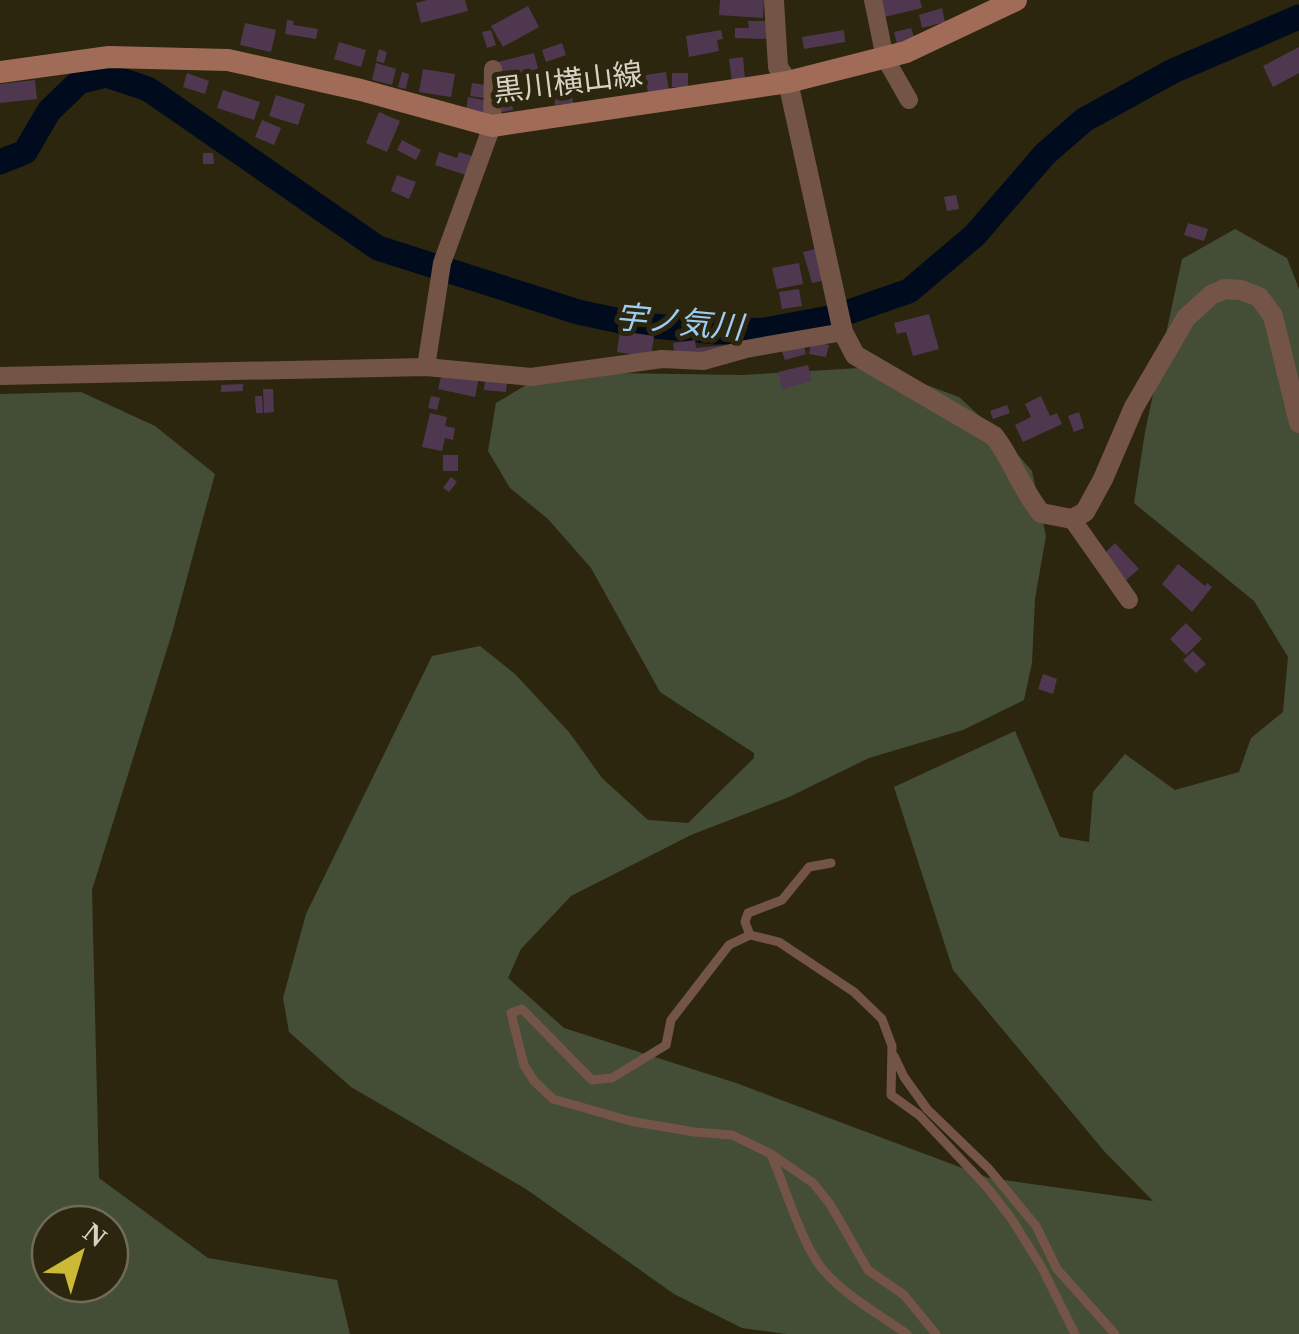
<svg xmlns="http://www.w3.org/2000/svg" width="1299" height="1334" font-family="'Times New Roman','Noto Sans JP',serif">
<style>
.green{fill:#444e37;fill-rule:evenodd}
.lines{fill:none;stroke-linecap:round;stroke-linejoin:round}
.river{stroke:#000c1e;stroke-width:25}
.building{fill:#4f384f}
.service{stroke:#745446;stroke-width:9}
.minor{stroke:#745446;stroke-width:18}
.tertiary{stroke:#745446;stroke-width:20}
.secondary{stroke:#a06c57;stroke-width:22}
.labels{text-anchor:middle;dominant-baseline:central;stroke-width:10;stroke-linejoin:round;paint-order:stroke}
.street-label{font-size:30px;fill:#d6d2c4;stroke:#2c260f}
.water-label{font-size:32px;font-style:italic;fill:#9dccf6;stroke:#2c260f}
</style>
<rect width="100%" height="100%" fill="#2c260f"/>
<path class="green" d="M1235,229L1287,258L1299,289V1334H786L742,1328L674,1294L526,1189L351,1087L289,1032L283,998L306,914L432,656L480,646L515,674L569,732L602,778L648,820L688,823L754,758V753L660,692L591,568L548,519L510,488L488,451L496,403L538,378L611,373L742,375L878,367L959,397L1002,437L1032,471L1046,536L1035,599L1032,663L1024,700L963,730L869,758L789,797L691,835L571,896L521,949L508,978L564,1028L736,1083L989,1178L1153,1201L1104,1151L953,970L894,787L1015,731L1060,837L1089,842L1093,792L1125,754L1175,790L1239,772L1251,738L1283,712L1288,657L1254,601L1134,503L1145,432L1182,259Z
M81,392L155,426L215,474L172,633L92,890L99,1178L208,1258L337,1280L350,1334H0V394ZM50,1224H110V1284H50Z"/>
<g class="lines">
<path class="river" d="M0,162L25,152L49,111L79,82L106,75L148,89L378,248L578,312L634,324L716,332L765,330L834,317L909,291L975,235L1045,154L1084,120L1173,71L1299,17"/>
</g>
<path class="building" d="M427,0H465L468,11L421,23L416,3Z
M720,0H764L763,18L719,15Z
M879,0H920L922,8L884,17Z
M528,6L539,27L503,47L491,26Z
M942,8L945,22L922,28L919,15Z
M287,20L294,21L293,25L318,29L316,39L285,34Z
M748,21H767L768,39L735,38V28H749Z
M245,23L276,30L271,52L240,45Z
M911,28L915,40L897,44L894,32Z
M491,30L496,45L487,48L482,32Z
M721,30L723,39L717,40L719,51L689,57L686,36Z
M844,30L845,42L804,49L802,37Z
M339,42L366,50L361,67L334,59Z
M562,43L566,55L546,62L542,50Z
M1299,47V73L1273,87L1263,66Z
M379,49L387,52L384,63L376,61Z
M534,53L540,76L500,85L494,63Z
M743,57L745,79L732,81L729,59Z
M570,62L575,75L561,80L556,67Z
M376,63L396,69L392,85L372,80Z
M423,69L455,74L451,97L419,92Z
M402,72L409,74L406,89L398,87Z
M666,72L669,91L648,93L645,75Z
M187,73L209,81L205,94L183,87Z
M672,73H688V87H672Z
M35,80L37,99L0,103V84Z
M472,83L486,85L484,98L470,96Z
M223,90L260,102L254,120L217,108Z
M572,93L573,103L555,105L554,95Z
M276,95L305,104L298,125L269,116Z
M510,95L513,110L498,113L494,98Z
M468,97L488,101L485,113L466,110Z
M379,112L400,121L387,152L366,143Z
M262,120L281,128L274,145L255,137Z
M402,140L421,150L416,160L397,150Z
M439,152L457,158L459,152L475,157L469,176L435,165Z
M203,153H213L214,164H203Z
M397,175L416,182L409,199L391,191Z
M956,195L959,209L947,211L944,197Z
M1188,223L1208,229L1204,241L1184,235Z
M815,249L825,280L812,283L803,252Z
M799,263L803,284L777,289L772,268Z
M799,289L802,306L782,309L779,292Z
M929,314L939,349L913,356L906,332L897,334L894,323Z
M620,331L654,336L651,357L617,352Z
M695,340L696,348L725,345L726,353L675,358L673,343Z
M811,341L829,345L826,357L809,354Z
M803,343L806,354L785,360L781,349Z
M808,365L812,381L782,389L778,372Z
M443,369L479,377L475,397L438,389Z
M485,380L507,382L506,392L484,390Z
M243,384V391L221,392V385Z
M263,389H273L274,412L264,413Z
M255,396H262L263,413H256Z
M431,396L440,398L437,410L428,408Z
M1041,396L1050,416L1057,413L1062,424L1023,442L1015,425L1031,417L1025,404Z
M1007,405L1010,413L993,419L990,411Z
M1079,412L1084,428L1074,432L1068,416Z
M430,413L447,417L445,426L455,428L453,440L445,438L442,451L422,447Z
M443,455H458V471H443Z
M451,477L457,482L449,492L443,488Z
M1115,543L1139,569L1125,581L1102,556Z
M1178,564L1205,586L1207,583L1212,587L1192,612L1162,584Z
M1186,623L1202,639L1186,655L1170,639Z
M1193,651L1206,664L1196,673L1183,660Z
M1043,674L1057,679L1053,694L1038,689Z"/>
<g class="lines">
<path class="service" d="M831,863L809,867L782,900L748,913L745,922L750,935L779,942L854,992L882,1019L892,1046L891,1095L919,1115L986,1186L1011,1218L1042,1268L1075,1334
M750,935L729,945L671,1020L666,1045L612,1078L592,1080L522,1009L511,1013L524,1065L534,1081L553,1099L630,1121L694,1132L732,1135L771,1154L813,1183L830,1204L868,1270L904,1295L936,1334
M894,1056L904,1077L927,1109L989,1169L1036,1226L1057,1269L1115,1334
M771,1155C785,1186 803,1248 824,1271C847,1297 879,1314 907,1334"/>
<path class="minor" d="M873,0L885,58L909,100
M426,367L442,263L492,126L493,69
M0,376L426,367L531,377L662,359L703,361L746,349L843,332
M1072,519L1129,600"/>
<path class="tertiary" d="M774,0L778,67L788,82L843,332L855,355L994,436C1013,460 1021,489 1041,513L1072,519L1085,512L1103,479L1134,407L1186,318L1211,295L1225,289L1241,290L1259,297L1273,316L1299,423"/>
<path class="secondary" d="M0,72L109,57L228,60L361,90L492,126L788,82L906,52L1016,0"/>
</g>
<g class="labels">
<g class="street-label">
<text transform="translate(568 82) rotate(-7)">黒川横山線</text>
</g>
<g class="water-label">
<text transform="translate(679 322) rotate(5)">宇ノ気川</text>
</g>
</g>
<g transform="translate(80 1254) rotate(38)"><circle r="48" fill="#2c260f" stroke="#706b57" stroke-width="2.5"/>
<path d="M0-8L18 38L0 25L-18 38Z" fill="#ccb938"/>
<text y="-15" font-size="28" font-weight="bold" text-anchor="middle" fill="#d6d2c4">N</text>
</g>
</svg>
